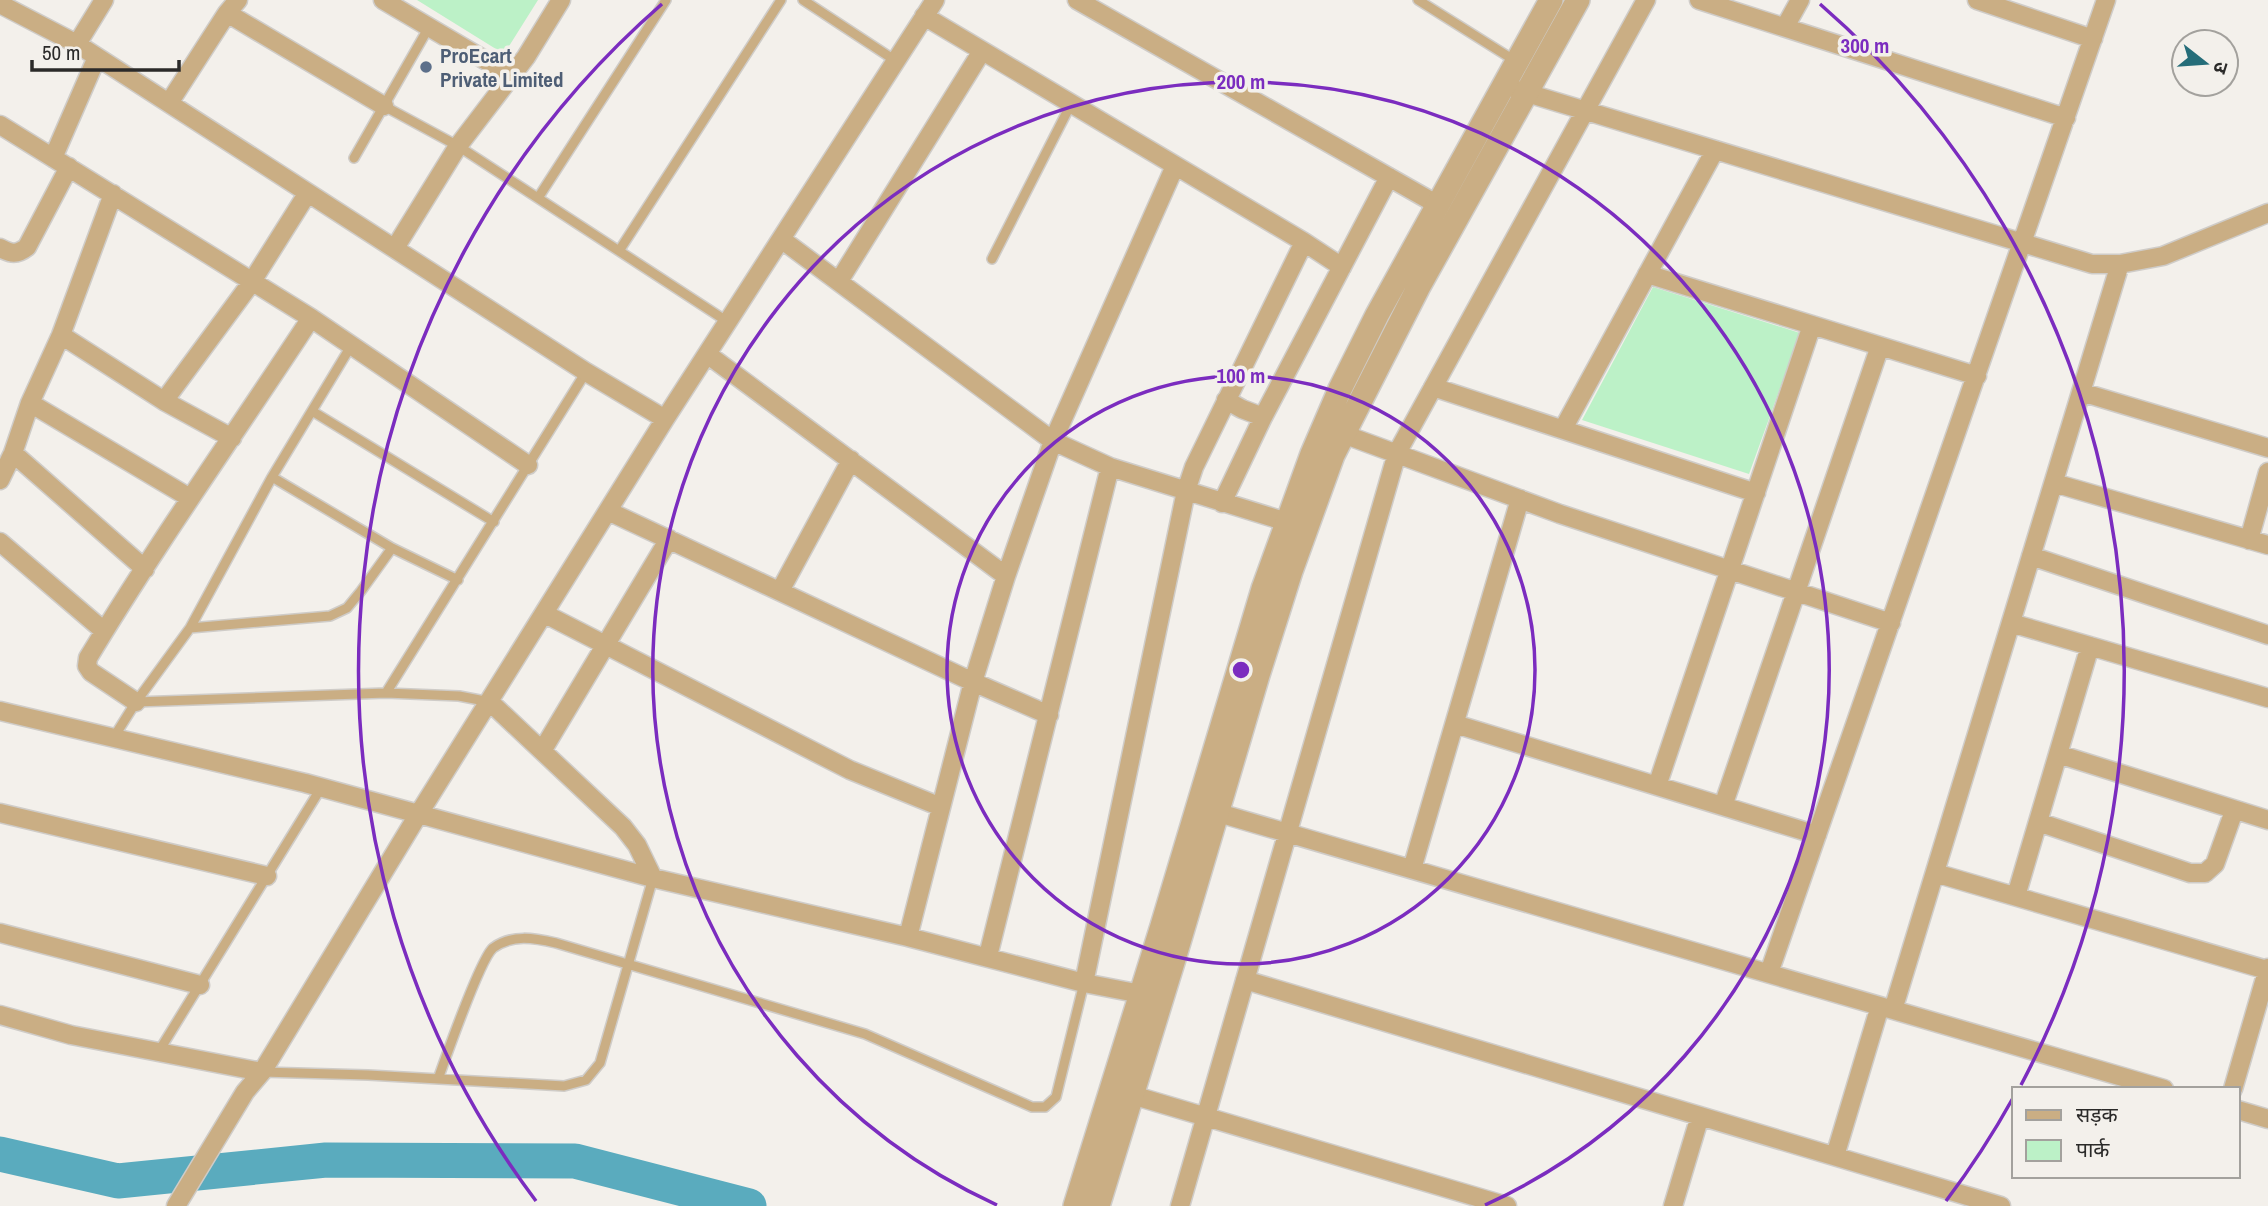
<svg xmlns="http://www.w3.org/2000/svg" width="2268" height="1206" font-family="'Archivo Narrow','Noto Sans Devanagari',sans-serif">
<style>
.green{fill:#bcf1c7}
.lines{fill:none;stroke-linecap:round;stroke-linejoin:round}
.river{stroke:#5aabbe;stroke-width:35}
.service-casing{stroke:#cfccc8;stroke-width:12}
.minor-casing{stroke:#cfccc8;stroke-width:21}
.tertiary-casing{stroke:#cfccc8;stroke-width:26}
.service{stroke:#caae84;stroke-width:9}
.minor{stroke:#caae84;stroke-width:18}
.tertiary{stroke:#caae84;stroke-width:23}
.ring{fill:none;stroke:#7b2cbf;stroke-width:3.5}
.service-dot{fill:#5c6f8a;stroke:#f3f0eb;stroke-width:2.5}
.labels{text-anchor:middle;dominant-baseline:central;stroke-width:7;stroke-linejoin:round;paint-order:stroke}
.service-label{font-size:21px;font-weight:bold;fill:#4e5e75;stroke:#f3f0eb;text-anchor:start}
.centre{fill:#7b2cbf;stroke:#f3f0eb;stroke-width:3.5}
.ring-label{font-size:21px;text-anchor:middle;font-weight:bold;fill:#7b2cbf;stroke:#f3f0eb;stroke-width:7;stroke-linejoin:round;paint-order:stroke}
</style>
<rect width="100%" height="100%" fill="#f3f0eb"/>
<path class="green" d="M417,0H538L504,54Z
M1653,287L1800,333L1749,474L1582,420Z"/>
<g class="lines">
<path class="river" d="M0,1154L118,1181L326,1160L575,1161L749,1206"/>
<g class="service-casing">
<path id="service" d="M803,0L896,61
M1418,0L1517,62
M384,106L458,146L728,322
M354,158L429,27
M538,198L666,0
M619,251L781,0
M992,259L1071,104
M312,411L494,522
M272,477L392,548L458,580
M190,628L330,616L347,608L361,591L392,548
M386,693L586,372
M136,702L386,693L459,696L490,702
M114,737L136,702L190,628L272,477L351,346
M159,1051L321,788
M262,1072L368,1075L564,1086L586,1080L600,1063L653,878
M438,1079C446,1057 480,959 493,948C512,934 534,938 556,943L865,1034L1032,1107H1045L1056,1097L1084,983"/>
</g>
<g class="minor-casing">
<path id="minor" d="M383,0L512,76
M1077,0L1438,205
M1699,0L2066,118
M1977,0L2093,39
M0,4L77,44L586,372L665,419
M227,13L384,106
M924,16L1304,242L1342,267
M1785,27L1800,0
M77,44L104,0
M1517,90L2092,264H2120L2163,256L2268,213
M169,103L227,13L238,0
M0,125L311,318L528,465
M53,158L97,57
M781,239L1053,441L1110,467L1287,522
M0,248C11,254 17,255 27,247L69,167
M395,248L458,146L526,57L561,0
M1647,274L1977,376
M839,281L982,51
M61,335L164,401L232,438
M707,354L1006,576
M1433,387L1756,493
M2081,392L2268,448
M1226,400L1242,409L1263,417
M164,401L251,283L307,194
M30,403L190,498
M1563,429L1715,150
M1343,434L1560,514L1891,623
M13,453L145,569
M0,480L13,453L30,403L61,335L113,194
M2054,483L2268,545
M1222,503L1263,417L1389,177
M608,511L973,682L1049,715
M2249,540L2268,472
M0,542L104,631
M2031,556L2268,635
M780,591L851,460
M545,614L850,770L941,807
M2011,623L2268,698
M136,702L91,672L87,666L88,658C158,542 237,431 311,318
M490,702L623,827L637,845L653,878
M0,711L305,783L653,878L908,937L1084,983L1141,994
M1455,724L1817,835
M542,751L669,539
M2058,754L2268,820
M1657,786L1812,325
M1723,806L1880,346
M1205,809L2164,1089
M0,813L267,876
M2038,822L2190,873H2205L2215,864L2234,811
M1412,869L1520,499
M1935,873L2267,970
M2016,896L2090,646
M0,933L200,985
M908,937L973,682L1006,576L1053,441L1175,166
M988,956L1110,467
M1769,973L2106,0
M1245,980L2001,1206
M1084,983L1186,491L1194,467L1304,242
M1893,1010L2120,264
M0,1015L71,1035L262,1072
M2233,1089L2268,968
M1132,1095L1507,1206
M2238,1110L2268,1119
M1835,1156L1880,1006
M176,1206L245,1092L262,1072L418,815L665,419L935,0
M1180,1206L1397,453L1646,0
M1673,1206L1700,1116"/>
</g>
<g class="tertiary-casing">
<path id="tertiary" d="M1075,1206L1162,926L1263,589L1312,454L1340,389L1377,315L1551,0
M1098,1206L1174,959L1258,675L1291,571L1333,455L1418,288L1578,0"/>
</g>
<use href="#service" class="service"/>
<use href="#minor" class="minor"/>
<use href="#tertiary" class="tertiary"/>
</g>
<g class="ring">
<circle cx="1241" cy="670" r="294"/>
<path d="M997 1205A588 588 0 1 1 1485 1205"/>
<path d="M2013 1098A883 883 0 0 1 1946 1201M536 1201A883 883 0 0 1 662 4M1820 4A883 883 0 0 1 2021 1085"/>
</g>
<circle class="service-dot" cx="426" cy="67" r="7"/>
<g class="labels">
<g class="service-label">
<text x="440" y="55">ProEcart<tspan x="440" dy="24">Private Limited</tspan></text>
</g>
</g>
<circle cx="1241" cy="670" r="10" class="centre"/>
<g class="ring-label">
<text x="1865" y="53">300 m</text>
<text x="1241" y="89">200 m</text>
<text x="1241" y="383">100 m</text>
</g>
<rect x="2012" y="1087" width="228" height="91" fill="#f3f0eb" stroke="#a3a19d" stroke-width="2"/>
<rect x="2026" y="1110" width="35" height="10" fill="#caae84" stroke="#a3a19d" stroke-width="2"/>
<text x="2076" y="1122" font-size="21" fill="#2b2a29">सड़क</text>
<rect x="2026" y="1140" width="35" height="21" fill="#bcf1c7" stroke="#a3a19d" stroke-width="2"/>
<text x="2076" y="1157" font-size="21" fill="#2b2a29">पार्क</text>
<g transform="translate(2205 63) rotate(107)"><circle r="33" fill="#f3f0eb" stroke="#a3a19d" stroke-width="2"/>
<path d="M0-5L12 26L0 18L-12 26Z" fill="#256d79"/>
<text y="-10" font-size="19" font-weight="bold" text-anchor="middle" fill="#2b2a29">उ</text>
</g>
<path d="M32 60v10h147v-10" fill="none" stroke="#2b2a29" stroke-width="3.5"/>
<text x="42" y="60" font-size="21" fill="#2b2a29" stroke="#f3f0eb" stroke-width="5" paint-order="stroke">50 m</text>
</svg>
